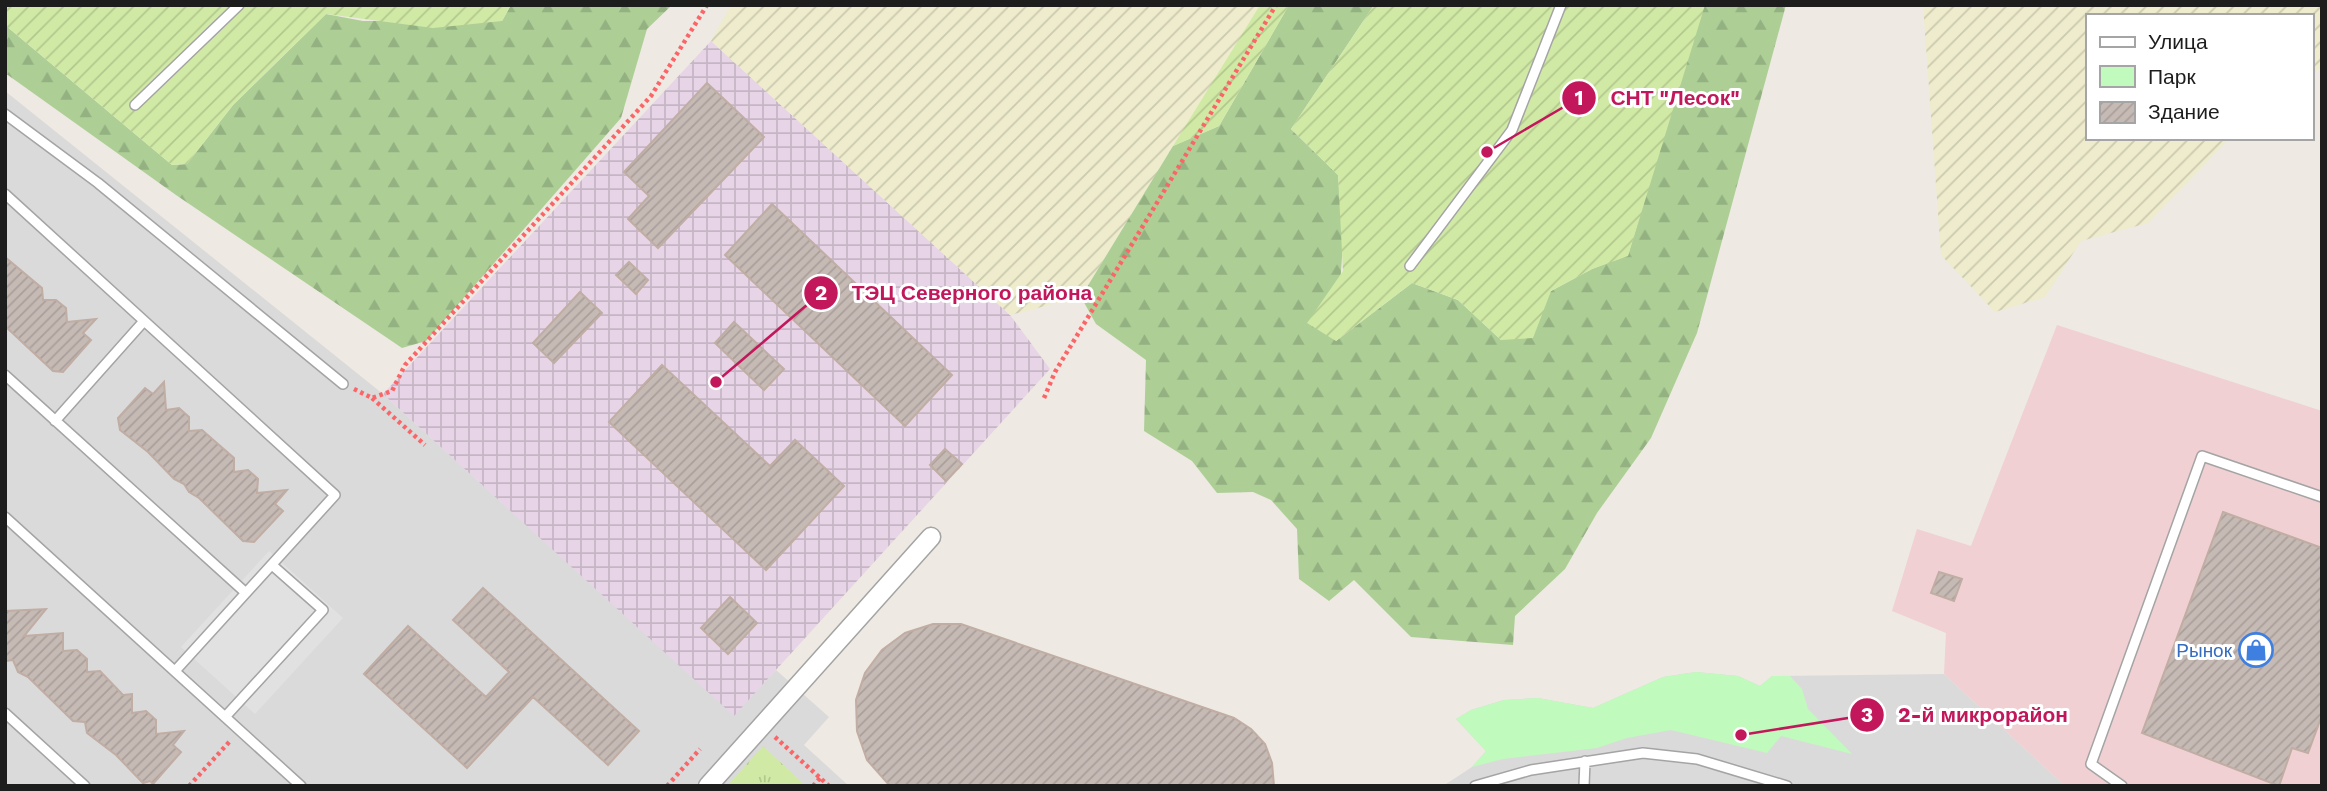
<svg xmlns="http://www.w3.org/2000/svg" width="2327" height="791" font-family="'Work Sans',sans-serif">
<style>
.residential{fill:#dbdada}
.commercial{fill:#f0d0d3}
.industrial{fill:url(#industrial-grid)}
.farmland{fill:url(#farmland-furrows)}
.grass{fill:url(#grass-tufts)}
.forest{fill:url(#forest-firs)}
.park{fill:#c0fabd}
.garden{fill:url(#garden-furrows)}
.parking{fill:#e1e1e1}
.building{fill:url(#building-hatch);stroke:#c0ada4;stroke-width:2}
.lines{fill:none;stroke-linecap:round;stroke-linejoin:round}
.lane-casing{stroke:#a4a4a4;stroke-width:12}
.street-casing{stroke:#a4a4a4;stroke-width:21}
.path{stroke:#fc6568;stroke-width:4.5;stroke-dasharray:3.5 3.5;stroke-linecap:butt}
.lane{stroke:#fff;stroke-width:9}
.street{stroke:#fff;stroke-width:18}
.labels{text-anchor:middle;dominant-baseline:central;stroke-width:6;stroke-linejoin:round;paint-order:stroke}
.shop-label{font-size:19px;fill:#366cbe;stroke:#fff;text-anchor:end}
.leader{fill:none;stroke:#c2185b;stroke-width:2.5}
.callout-dot{fill:#c2185b;stroke:#fff;stroke-width:2.5}
.mark-label{font-size:21px;text-anchor:middle;font-weight:bold;fill:#fff}
.callout-label{font-size:21px;text-anchor:middle;font-weight:bold;fill:#c2185b;stroke:#fff;stroke-width:6;stroke-linejoin:round;paint-order:stroke}
</style>
<defs>
<pattern id="industrial-grid" width="8" height="8" patternUnits="userSpaceOnUse" patternTransform="scale(1.75)"><rect width="8" height="8" fill="#e7d4e6"/><path d="M0 4h8M4 0v8" fill="none" stroke="#c6b6c5"/></pattern>
<pattern id="farmland-furrows" width="10" height="10" patternUnits="userSpaceOnUse" patternTransform="scale(1.75)"><rect width="10" height="10" fill="#eeeccc"/><path d="M-1 1l2-2M0 10L10 0M9 11l2-2" fill="none" stroke="#cccaaf"/></pattern>
<pattern id="grass-tufts" width="24" height="20" patternUnits="userSpaceOnUse" patternTransform="scale(1.75)"><rect width="24" height="20" fill="#d0eaa6"/><path d="M3 7l-1-3M5 7V3M7 7l1-3M15 17l-1-3M17 17v-4M19 17l1-3" fill="none" stroke="#b2c88e"/></pattern>
<pattern id="forest-firs" width="22" height="20" patternUnits="userSpaceOnUse" patternTransform="scale(1.75)"><rect width="22" height="20" fill="#adcf96"/><path d="M5 1l3.5 6h-7zM16 11l3.5 6h-7z" fill="#94b181"/></pattern>
<pattern id="garden-furrows" width="10" height="10" patternUnits="userSpaceOnUse" patternTransform="scale(1.75)"><rect width="10" height="10" fill="#d0eaa6"/><path d="M-1 1l2-2M0 10L10 0M9 11l2-2" fill="none" stroke="#b2c88e"/></pattern>
<pattern id="building-hatch" width="6" height="6" patternUnits="userSpaceOnUse" patternTransform="scale(1.75)"><rect width="6" height="6" fill="#c6bab5"/><path d="M-1 1l2-2M0 6l6-6M5 7l2-2" fill="none" stroke="#aa9f9b"/></pattern>
</defs>
<rect width="100%" height="100%" fill="#eee9e2"/>
<path class="residential" d="M5,91L383,394L734,715L776,670L829,717L804,745L849,786H5Z
M1696,672L1738,676L1760,686L1772,676L1944,674L2065,786H1443L1472,767L1486,751L1456,719L1471,710L1504,700L1538,698L1593,708L1663,677Z"/>
<path class="commercial" d="M2057,325L2322,411V786H2065L1944,674L1946,633L1892,611L1917,529L1971,546Z"/>
<path class="industrial" d="M711,41L1010,315L1050,369L734,716L383,394Z"/>
<path class="farmland" d="M731,5H1260L1081,297L1010,315L711,41Z
M1923,5H2322V67L2311,74V16H2087V138H2230L2148,223L2081,241L2045,297L1995,312L1941,255Z"/>
<path class="grass" d="M763,746L806,786H727Z"/>
<path class="forest" d="M511,5H672L647,29L621,118L426,341L402,348L176,195L5,73V25L172,165L187,164L233,105L326,14L363,21H502Z
M1289,5H1374L1291,129L1338,175L1343,243L1336,341L1412,283L1458,300L1501,340L1551,291L1592,269L1628,255L1701,12L1705,5H1786L1697,333L1651,438L1597,513L1565,569L1515,616L1513,645L1411,637L1354,580L1329,601L1299,579L1297,529L1271,500L1253,492L1217,493L1192,461L1144,431L1146,360L1096,324L1081,297L1173,146L1219,126Z"/>
<path class="park" d="M1696,672L1738,676L1760,686L1772,676H1790L1802,689L1808,709L1852,754L1781,736L1767,753L1671,730L1627,738L1597,748L1503,759L1472,767L1486,751L1456,719L1471,710L1504,700L1538,698L1593,708L1663,677Z"/>
<path class="garden" d="M5,5H511L502,21L433,28L326,14L233,105L187,164L172,165L5,25Z
M1260,5H1289L1219,126L1173,146Z
M1374,5H1705L1628,256L1592,269L1551,291L1533,338L1501,340L1458,300L1412,283L1336,341L1307,323L1343,271L1338,175L1291,129Z"/>
<path class="parking" d="M269,551L343,618L255,714L181,647Z"/>
<path class="building" d="M707,83L764,137L658,248L628,219L649,196L624,172Z
M772,204L952,375L905,426L725,255Z
M5,257L42,288L43,300H56L66,308L67,322L96,319L83,333L91,340L63,372L53,371L5,326Z
M629,262L648,280L636,294L616,275Z
M580,292L602,313L554,363L533,343Z
M734,322L784,369L764,390L715,343Z
M662,365L770,466L795,440L844,486L766,570L609,422Z
M164,382L166,410L179,408L189,417V431L202,430L234,458V472L248,470L258,479L257,493L287,490L275,504L283,511L254,542L243,541L199,498L189,492L184,484L174,479L148,452L120,430L118,418L145,388L153,394Z
M945,449L962,464L946,481L930,465Z
M2223,512L2322,548V715L2308,753L2292,748L2279,786L2142,733Z
M1939,572L1962,579L1954,601L1931,593Z
M483,588L639,731L608,765L533,697L467,768L364,674L408,626L486,697L509,672L453,620Z
M730,597L757,623L728,654L701,628Z
M46,609L24,636L63,633V651L77,650L87,659V672L100,671L123,695L132,694V713L146,711L156,720V734L184,731L173,745L181,752L153,784L150,781L143,783L116,755L87,733L85,722L73,721L28,677L18,672L13,660L5,661V611Z
M933,624H961L1234,718L1251,729L1265,744L1272,763L1274,786H890L867,760L857,731L856,700L865,673L882,650L905,633Z"/>
<g class="lines">
<g class="lane-casing">
<path id="lane" d="M135,105L239,5
M5,114L98,183L343,384
M5,194L335,495L175,671
M1410,266L1512,130L1561,5
M5,375L246,593
M55,421L144,321
M5,517L301,786
M5,713L85,786
M225,717L323,610L272,565
M1475,786L1531,770L1643,753L1697,759L1787,786
M1584,786L1585,761
M2122,786L2091,764L2202,456L2322,497"/>
</g>
<g class="street-casing">
<path id="street" d="M708,786L931,537"/>
</g>
<path class="path" d="M354,389L372,398L392,391L405,365L651,96L707,5
M372,398L425,445
M1044,398L1055,372L1276,5
M775,737L829,786
M189,786L231,740
M667,786L700,749
M813,786L820,778"/>
<use href="#lane" class="lane"/>
<use href="#street" class="street"/>
</g>
<defs>
<g id="shop-ring" transform="scale(1.75)"><circle r="9.5" fill="#fff" stroke="#3f7fe0" stroke-width="1.5"/><path d="M-5-2.5h2.3a2.7 3.5 0 0 1 5.4 0H5L5.5 6h-11ZM-1.5-2.5h3a1.5 2.3 0 0 0-3 0Z" fill="#3f7fe0"/></g>
</defs>
<g fill-rule="evenodd">
<use href="#shop-ring" x="2256" y="650"/>
</g>
<g class="labels">
<g class="shop-label">
<text x="2232" y="650">Рынок</text>
</g>
</g>
<path class="leader" d="M1487 152L1579 98M716 382L821 293M1741 735L1867 715"/>
<g class="callout-dot">
<circle cx="1487" cy="152" r="7"/>
<circle cx="716" cy="382" r="7"/>
<circle cx="1741" cy="735" r="7"/>
<circle cx="1579" cy="98" r="18"/>
<circle cx="821" cy="293" r="18"/>
<circle cx="1867" cy="715" r="18"/>
</g>
<g class="mark-label">
<text x="1579" y="105">1</text>
<text x="821" y="300">2</text>
<text x="1867" y="722">3</text>
</g>
<g class="callout-label">
<text x="1675" y="105">СНТ "Лесок"</text>
<text x="972" y="300">ТЭЦ Северного района</text>
<text x="1983" y="722">2-й микрорайон</text>
</g>
<rect width="2327" height="791" fill="none" stroke="#1d1d1d" stroke-width="14"/>
<rect x="2086" y="14" width="228" height="126" fill="#ffffff" stroke="#a5a5a5" stroke-width="2"/>
<rect x="2100" y="37" width="35" height="10" fill="#ffffff" stroke="#a5a5a5" stroke-width="2"/>
<text x="2148" y="49" font-size="21" fill="#1d1d1d">Улица</text>
<rect x="2100" y="66" width="35" height="21" fill="#c0fabd" stroke="#a5a5a5" stroke-width="2"/>
<text x="2148" y="84" font-size="21" fill="#1d1d1d">Парк</text>
<rect x="2100" y="102" width="35" height="21" fill="url(#building-hatch)" stroke="#a5a5a5" stroke-width="2"/>
<text x="2148" y="119" font-size="21" fill="#1d1d1d">Здание</text>
</svg>
